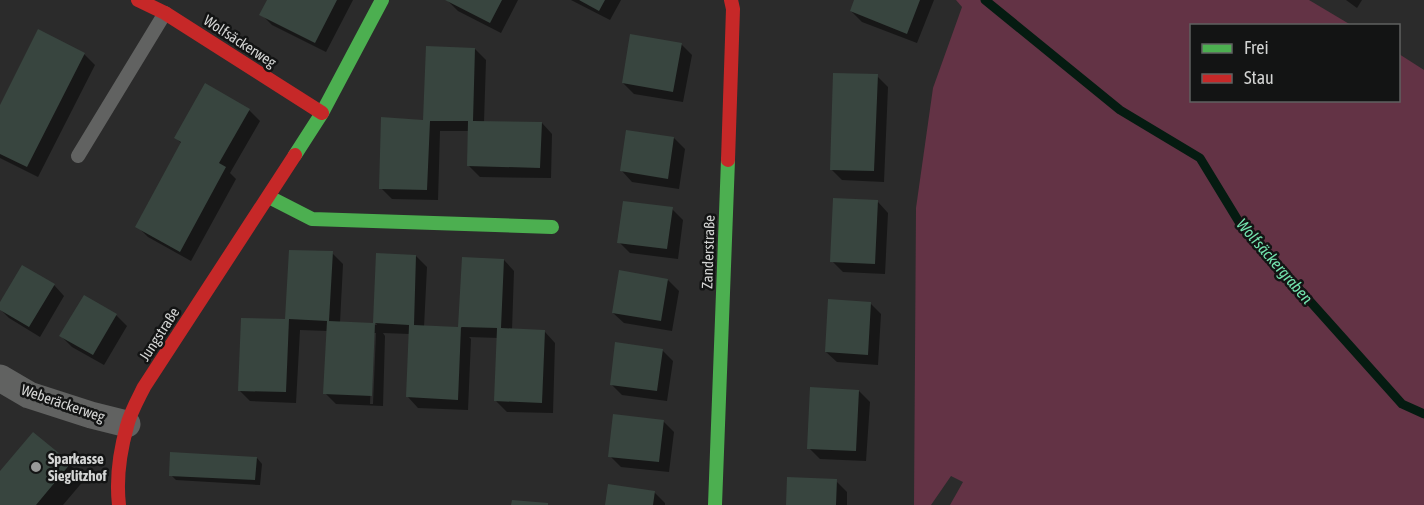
<svg xmlns="http://www.w3.org/2000/svg" width="1424" height="505" font-family="'Asap Condensed',sans-serif">
<style>
.green{fill:#633345}
.shadow{fill:#0007;fill-rule:evenodd}
.lines{fill:none;stroke-linecap:round;stroke-linejoin:round}
.stream{stroke:#051b11;stroke-width:9}
.building{fill:#38453f}
.lane{stroke:#616261;stroke-width:14}
.street{stroke:#616261;stroke-width:27}
.fast{stroke:#4caf50;stroke-width:14}
.jam{stroke:#c62828;stroke-width:14}
.poi-dot{fill:#989998;stroke:#131414;stroke-width:2}
.labels{text-anchor:middle;dominant-baseline:central;stroke-width:5;stroke-linejoin:round;paint-order:stroke}
.street-label{font-size:15px;fill:#d3d4d3;stroke:#131414}
.poi-label{font-size:15px;font-weight:bold;fill:#d3d4d3;stroke:#131414;text-anchor:start}
.water-label{font-size:16px;font-style:italic;fill:#73e3ae;stroke:#131414}
</style>
<rect width="100%" height="100%" fill="#2b2b2b"/>
<path class="green" d="M956,0H1309L1351,25L1192,26V100H1398L1399,54L1424,70V505H950L963,482L951,476L931,505H914L916,208L933,88L962,7Z"/>
<path class="shadow" d="M269,0H353L326,52L272,25L261,14Z
M447,0H518L501,33L458,11Z
M571,0H621L610,20Z
M856,0H934L917,43L862,22L851,11Z
M1346,0H1362L1357,8Z
M681,44L692,55L683,102L634,94L623,83Z
M475,49L486,60L484,122L542,123L552,134L551,178L480,177L469,166L470,131H440L438,200L392,199L381,188Z
M84,54L95,65L38,177L0,158V109Z
M877,76L888,87L884,182L842,180L831,169Z
M249,110L260,121L230,173L236,179L191,261L148,237L137,226L182,144L176,138Z
M674,138L685,149L679,189L632,182L622,171Z
M878,202L888,213L885,274L843,272L832,261Z
M672,209L683,220L678,259L630,253L619,242Z
M332,253L343,264L340,323L377,325L375,322L416,256L427,267L424,327L462,328L460,326L504,260L514,271L512,330L545,332L555,343L553,413L507,412L496,401L499,338L469,337L471,339L468,410L418,408L408,397L410,334L383,333L385,336L383,406L336,404L325,393L328,331L300,330L296,403L250,401L239,390ZM373,333H376L373,404H370Z
M668,280L679,291L672,331L624,323L613,313Z
M54,285L64,296L40,337L9,318L0,309V305Z
M84,297L116,315L127,326L104,365L72,347L61,336Z
M870,303L881,314L878,365L837,362L826,352Z
M662,350L673,361L667,401L622,395L611,384Z
M859,391L870,402L866,461L820,459L809,448Z
M663,421L674,432L669,472L621,467L610,456Z
M33,434L70,465L85,479L63,505H0V474Z
M257,458L262,464L260,485L176,480L171,475Z
M836,481L847,492V505H788Z
M654,492L665,503V505H607Z"/>
<g class="lines">
<path class="stream" d="M985,0L1120,110L1200,158L1239,222L1402,404L1424,414"/>
</g>
<path class="building" d="M267,0H337L315,43L259,15Z
M445,0H502L490,23Z
M579,0H605L599,11Z
M854,0H920L907,34L850,11Z
M38,29L85,53L27,167L0,154V105Z
M630,34L682,43L673,92L622,83Z
M426,46L475,48L473,121L542,122L540,168L467,166L468,121H430L427,190L379,189L381,117L423,120Z
M833,73L878,74L874,171L830,170Z
M205,83L250,109L219,163L226,167L180,252L135,227L181,142L174,138Z
M626,130L674,137L668,179L620,171Z
M833,198L878,200L875,264L830,262Z
M623,201L673,207L667,249L617,243Z
M289,250L333,251L329,321L373,323L376,253L416,255L414,325L458,327L462,257L504,259L501,328L545,330L542,403L494,401L497,328L461,327L458,400L406,397L409,325L375,323L372,396L323,394L327,321L289,319L286,392L238,391L241,318L285,319Z
M22,265L55,284L29,327L0,310V302Z
M619,270L668,279L661,321L612,313Z
M84,295L117,314L93,355L59,336Z
M828,299L871,302L868,355L825,352Z
M615,342L663,349L657,391L610,385Z
M810,387L859,390L856,451L807,449Z
M613,414L664,420L659,462L608,457Z
M33,432L71,463L36,505H0V471Z
M170,452L257,457L255,480L169,476Z
M787,477L837,479L836,505H786Z
M608,484L655,491L653,505H605Z
M512,500L548,503V505H511Z"/>
<g class="lines">
<path class="lane" d="M78,156L165,13"/>
<path class="street" d="M0,378L29,395L91,415L127,424"/>
<path class="fast" d="M295,155L322,113L382,0
M269,197L312,219L552,227
M715,505L728,160"/>
<path class="jam" d="M138,0L165,13L322,113
M728,160L733,9L731,0
M119,505C116,479 120,451 127,426C130,413 138,399 144,387L295,155"/>
</g>
<circle class="poi-dot" cx="36" cy="467" r="6"/>
<g class="labels">
<g class="street-label">
<text transform="translate(240 41) rotate(33)">Wolfsäckerweg</text>
<text transform="translate(708 252) rotate(-88)">Zanderstraße</text>
<text transform="translate(159 334) rotate(-57)">Jungstraße</text>
<text transform="translate(63 403) rotate(19)">Weberäckerweg</text>
</g>
<g class="poi-label">
<text x="48" y="458">Sparkasse<tspan x="48" dy="17">Sieglitzhof</tspan></text>
</g>
<g class="water-label">
<text transform="translate(1275 261) rotate(49)">Wolfsäckergraben</text>
</g>
</g>
<rect x="1190" y="24" width="210" height="78" fill="#131414" stroke="#606160" stroke-width="1.5"/>
<rect x="1202" y="44" width="30" height="9" fill="#4caf50" stroke="#606160" stroke-width="1.5"/>
<text x="1244" y="54" font-size="18" fill="#d3d4d3">Frei</text>
<rect x="1202" y="74" width="30" height="9" fill="#c62828" stroke="#606160" stroke-width="1.5"/>
<text x="1244" y="84" font-size="18" fill="#d3d4d3">Stau</text>
</svg>
